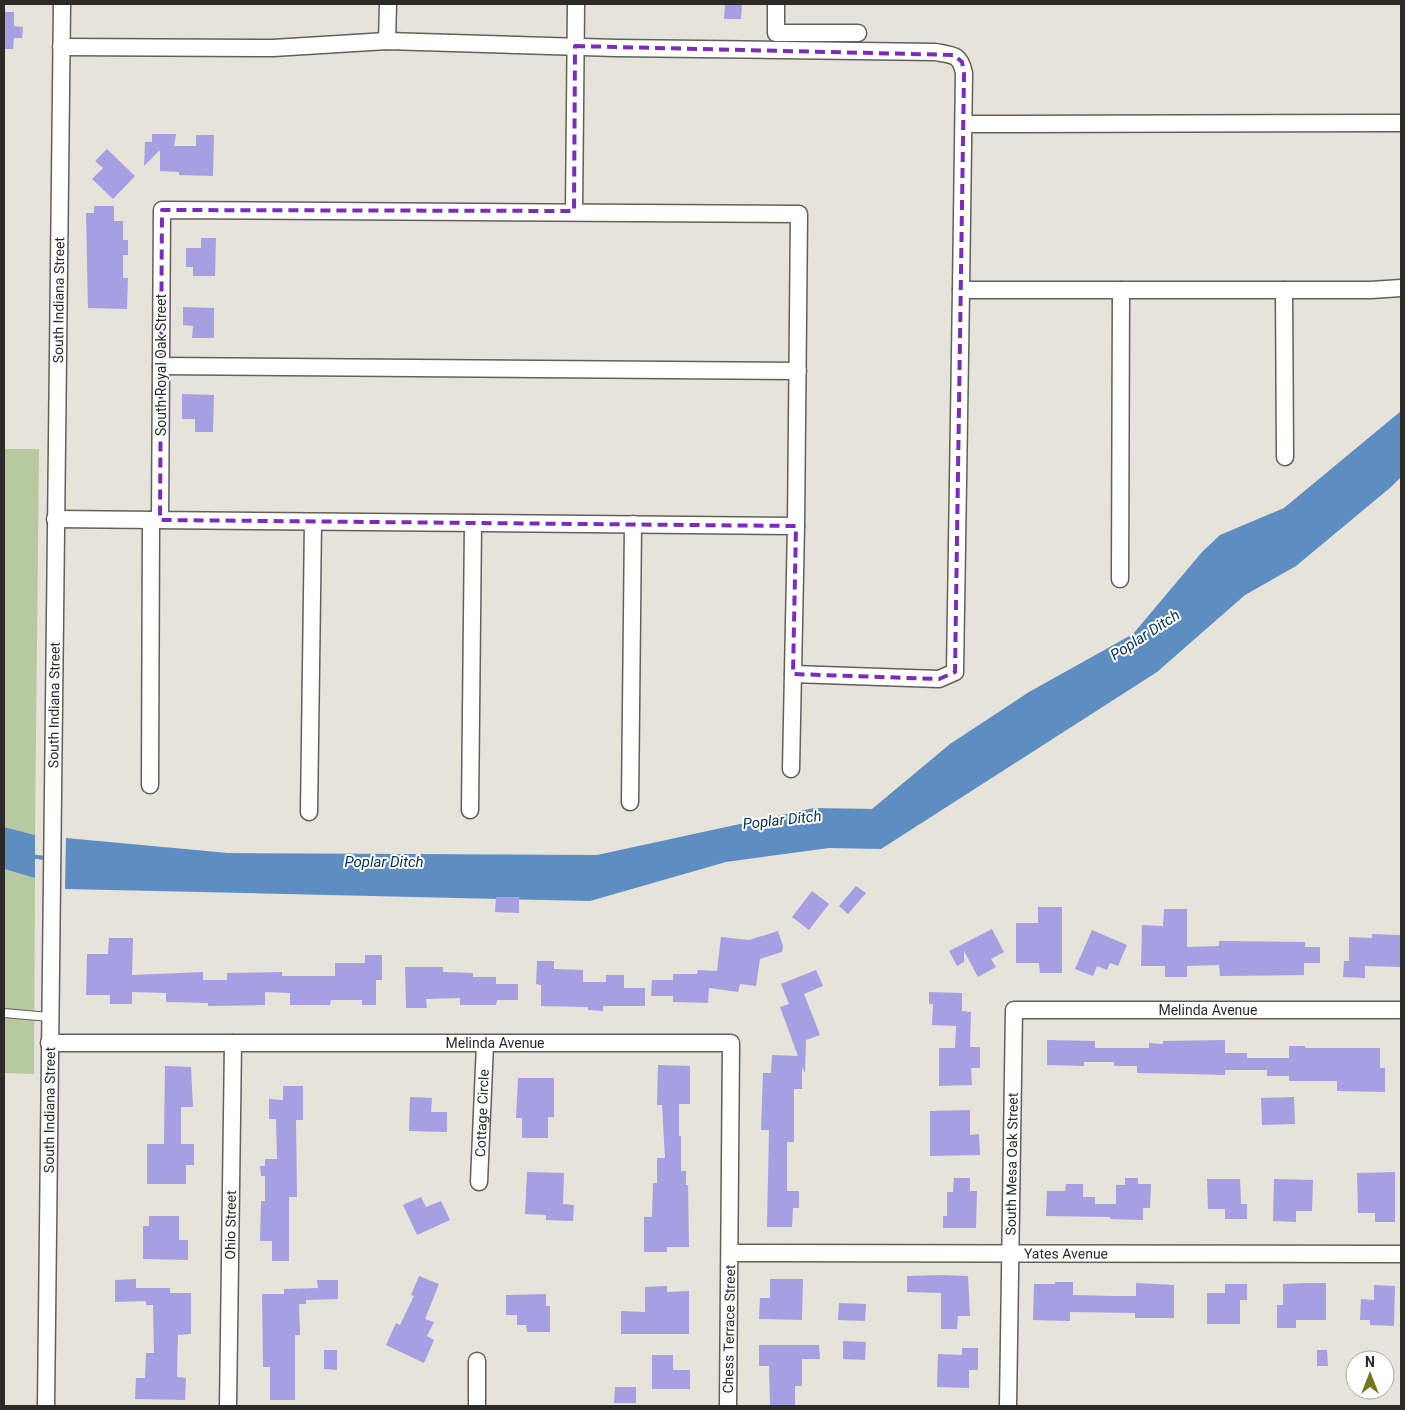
<svg xmlns="http://www.w3.org/2000/svg" width="1405" height="1410" font-family="Roboto,sans-serif">
<style>
.green{fill:#b7c99f}
.water{fill:#5e8dc2}
.lines{fill:none;stroke-linecap:round;stroke-linejoin:round}
.stream{stroke:#5e8dc2;stroke-width:4}
.building{fill:#a69fe1}
.lane-casing{stroke:#626059;stroke-width:10}
.street-casing{stroke:#626059;stroke-width:19}
.lane{stroke:#fff;stroke-width:8}
.street{stroke:#fff;stroke-width:16}
.marked{fill:none;stroke:#7b2cbf;stroke-width:4;stroke-dasharray:10 6;stroke-linejoin:round}
.labels{text-anchor:middle;dominant-baseline:central;stroke-width:4;stroke-linejoin:round;paint-order:stroke}
.street-label{font-size:14px;fill:#2b2a27;stroke:#fff}
.water-label{font-size:15px;font-style:italic;fill:#003364;stroke:#fff}
</style>
<rect width="100%" height="100%" fill="#e6e3db"/>
<path class="green" d="M4,449H39L35,835L4,827Z
M4,869L35,878L34,1074L4,1073Z"/>
<path class="water" d="M1401,411V477L1391,487L1296,566L1245,595L1157,672L881,849L829,848L726,862L590,901L65,889L66,838L228,853L597,855L814,808L872,809L950,744L1029,692L1133,634L1202,552L1220,535L1284,508Z
M4,827L35,835V878L4,869Z"/>
<g class="lines">
<path class="stream" d="M31,856L44,858"/>
</g>
<path class="building" d="M725,5H742L741,19H724Z
M4,12H14V26L23,27L22,38H14L13,49H4Z
M152,134H176L174,146H196V135H214L213,176L179,175V172L160,171V150L144,166L145,142H152Z
M107,149L135,176L113,199L92,179L103,168L95,161Z
M94,206H114V221H123V240H128V255H123V278H128L127,309L88,308L86,213H94Z
M201,238H216L215,276H193V267H186V248H201Z
M183,307L214,308V338H192L193,326L183,325Z
M182,394L214,395L213,432H195V419H182Z
M856,886L866,893L848,914L839,906Z
M812,891L829,904L809,930L792,917Z
M496,897H519V913L495,912Z
M1038,907H1062V973H1040L1039,963H1016V923H1038Z
M1164,909H1187V947L1219,946V941L1305,942V947H1320V963H1304V975L1220,976L1219,965L1187,966V977H1165V966H1141L1142,925L1163,926Z
M992,929L1004,952L991,959L996,967L978,977L964,951V962L957,966L949,951Z
M1092,930L1127,945L1118,966L1110,963L1107,970L1097,966L1093,976L1075,969Z
M778,931L783,946L782,952L760,959L756,986L740,984L738,992L709,988L708,1003L673,1002V996H651L652,980H673V974H697L698,970L717,971L721,937L749,940Z
M1372,934L1401,935V967L1365,966V978L1343,977L1344,961H1349V937L1372,938Z
M109,938H133L132,975L203,972V980H227V973L282,972V976H335V963H365V955H382V980H376V1005H362V1000H331L330,1005H290V993L265,992V1005L208,1006V1003L166,1002V993L132,992V1004H110V995H86L87,954H108Z
M537,961H554V969L583,970V982H606V975H624V988H645V1006H603V1011L588,1010V1007L541,1006V985L536,984Z
M405,967H443V972L473,973V977H496V984H518V1000H497L496,1005H460V998L426,999L427,1008H406Z
M816,970L823,986L804,994L820,1035L806,1040L805,1073L802,1067V1089H794V1142H787V1191H799V1208H793L792,1227H767L769,1130H761L763,1073H771L772,1055L798,1056L780,1007L789,1004L781,984Z
M929,992L962,993V1011L971,1012L970,1047H980V1068H971L972,1085L939,1086V1048H955L956,1026L932,1025L933,1004H929Z
M1047,1040L1095,1041V1048H1149V1043L1163,1044V1041L1225,1040V1053H1247V1058H1289V1046H1305V1048H1380V1068H1385V1092L1337,1091V1081H1289V1076H1267V1070H1225V1075L1186,1074L1137,1073V1066H1114V1062H1084V1066L1047,1065Z
M658,1065L690,1066V1104H679V1136H681V1171H686V1185H688L689,1247H667V1252H644V1217H652L653,1183H657V1158H665L662,1105H657Z
M165,1066L191,1067L193,1107H181V1144H194V1165H186V1184H147V1144H164Z
M518,1078H554V1117H548V1138H522V1118H516Z
M283,1086H303V1120H296L297,1197H289V1261H272V1241H260L261,1201H265V1176H261L260,1166H265V1159H277L276,1119H269V1099L283,1100Z
M410,1097L432,1098L431,1112H447V1132L409,1131Z
M1294,1097L1295,1124L1262,1125L1261,1098Z
M970,1110V1135L979,1134L980,1155L930,1156V1111Z
M527,1172L564,1173L563,1204L574,1205L573,1221L546,1220V1215L525,1214Z
M1395,1172V1222H1375V1213H1358L1357,1173Z
M954,1178H970V1191H977L976,1228H943V1216H947V1192H953Z
M1125,1178H1138V1184H1151L1150,1208H1143V1220L1110,1219V1217L1046,1216L1047,1191H1065L1066,1184H1083V1197H1095V1204H1116V1185H1125Z
M1207,1179H1240L1241,1204H1247V1219H1225V1209H1208Z
M1274,1179L1313,1180L1312,1211H1296V1222L1273,1221Z
M421,1197L426,1207L441,1201L450,1220L417,1235L403,1205Z
M149,1216H179V1240H188V1260L143,1259V1226H149Z
M941,1275L968,1276L970,1316H958L957,1329H941V1293L907,1292V1276Z
M419,1276L439,1284L425,1319L434,1322L427,1336L434,1340L424,1363L386,1345L396,1323L400,1325L414,1296L411,1295Z
M136,1279V1288H170V1293H191V1334L178,1335L177,1377L186,1378L185,1400L135,1399L136,1378H145L146,1353H154L153,1305H146V1301L115,1302V1280Z
M770,1279H803L802,1320L759,1319L760,1298H770Z
M317,1280H338V1299L306,1300V1304H299L300,1335H295V1400H270V1367H263L262,1294H284V1289L318,1288Z
M1055,1282H1073V1295L1114,1296H1136V1283L1174,1285V1318H1135V1313L1070,1312V1321L1033,1320L1034,1284H1055Z
M1308,1283H1326V1320H1296V1328H1277V1305H1283V1284Z
M1225,1284H1247V1300H1240V1324H1207V1293H1225Z
M1374,1285L1395,1286L1394,1326L1370,1325V1320H1360L1361,1299L1374,1300Z
M667,1286V1292L689,1291V1334H621V1311L645,1312V1287Z
M546,1294V1306H550V1332H527L526,1325H517V1315H506V1295Z
M839,1303L866,1304L865,1321L838,1320Z
M843,1341L866,1342L865,1360L843,1359Z
M759,1345H819L820,1359H802V1386H795V1406H770L769,1366H759Z
M962,1348H978V1370H969V1388L937,1387L938,1354L962,1355Z
M324,1350H337V1370L324,1369Z
M1317,1350H1327L1328,1366H1317Z
M652,1355H673V1370H690V1389H652Z
M615,1387H636V1403H614Z"/>
<g class="lines">
<g class="lane-casing">
<path id="lane" d="M4,1013L49,1017"/>
</g>
<g class="street-casing">
<g id="street">
<path d="M776,4V33H858"/>
<path d="M387,41L388,4"/>
<path d="M61,47L273,48L387,41L616,48L935,52C953,55 960,54 964,73L961,290H1371L1401,288"/>
<path d="M964,124L1401,123"/>
<path d="M574,211L576,4"/>
<path d="M1284,290L1285,457"/>
<path d="M161,366L798,371"/>
<path d="M55,519L796,526L799,214L162,210L160,520"/>
<path d="M1120,579L1121,290"/>
<path d="M793,674L939,679L955,672L961,290"/>
<path d="M791,769L796,526"/>
<path d="M150,785L151,520"/>
<path d="M630,802L633,524"/>
<path d="M470,810L473,523"/>
<path d="M309,812L313,522"/>
<path id="s1" d="M49,1043H731L728,1406"/>
<path id="s2" d="M479,1182L485,1044"/>
<path id="s3" d="M731,1253L1401,1254"/>
<path d="M477,1361V1406"/>
<path id="s4" d="M46,1406L62,4"/>
<path id="s5" d="M228,1406L233,1043"/>
<path id="s6" d="M1008,1406L1014,1010H1401"/>
</g>
</g>
<use href="#lane" class="lane"/>
<use href="#street" class="street"/>
</g>
<path class="marked" d="M575,46L954,55L962,62L964,73L955,672L939,679L793,674L796,526L160,520L162,210L574,211Z"/>
<g class="labels">
<g class="street-label">
<text stroke="none"><textPath href="#s4" startOffset="1106">South Indiana Street</textPath></text>
<text transform="translate(161 365) rotate(-90)">South Royal Oak Street</text>
<text stroke="none"><textPath href="#s4" startOffset="701">South Indiana Street</textPath></text>
<text stroke="none"><textPath href="#s6" startOffset="590">Melinda Avenue</textPath></text>
<text stroke="none"><textPath href="#s1" startOffset="446">Melinda Avenue</textPath></text>
<text stroke="none"><textPath href="#s4" startOffset="296">South Indiana Street</textPath></text>
<text stroke="none"><textPath href="#s2" startOffset="69">Cottage Circle</textPath></text>
<text stroke="none"><textPath href="#s6" startOffset="242">South Mesa Oak Street</textPath></text>
<text stroke="none"><textPath href="#s5" startOffset="181">Ohio Street</textPath></text>
<text stroke="none"><textPath href="#s3" startOffset="335">Yates Avenue</textPath></text>
<text transform="translate(729 1329) rotate(-89)">Chess Terrace Street</text>
</g>
<g class="water-label">
<text transform="translate(1145 635) rotate(-33)">Poplar Ditch</text>
<text transform="translate(782 820) rotate(-6)">Poplar Ditch</text>
<text x="384" y="862">Poplar Ditch</text>
</g>
</g>
<rect width="1405" height="1410" fill="none" stroke="#2b2a27" stroke-width="10"/>
<g transform="translate(1370 1375)"><circle r="24" fill="#ffffff" stroke="#aaaaa9"/>
<path d="M0-4L9 19L0 12L-9 19Z" fill="#75751c"/>
<text y="-8" font-size="14" font-weight="bold" text-anchor="middle" fill="#2b2a27">N</text>
</g>
</svg>
